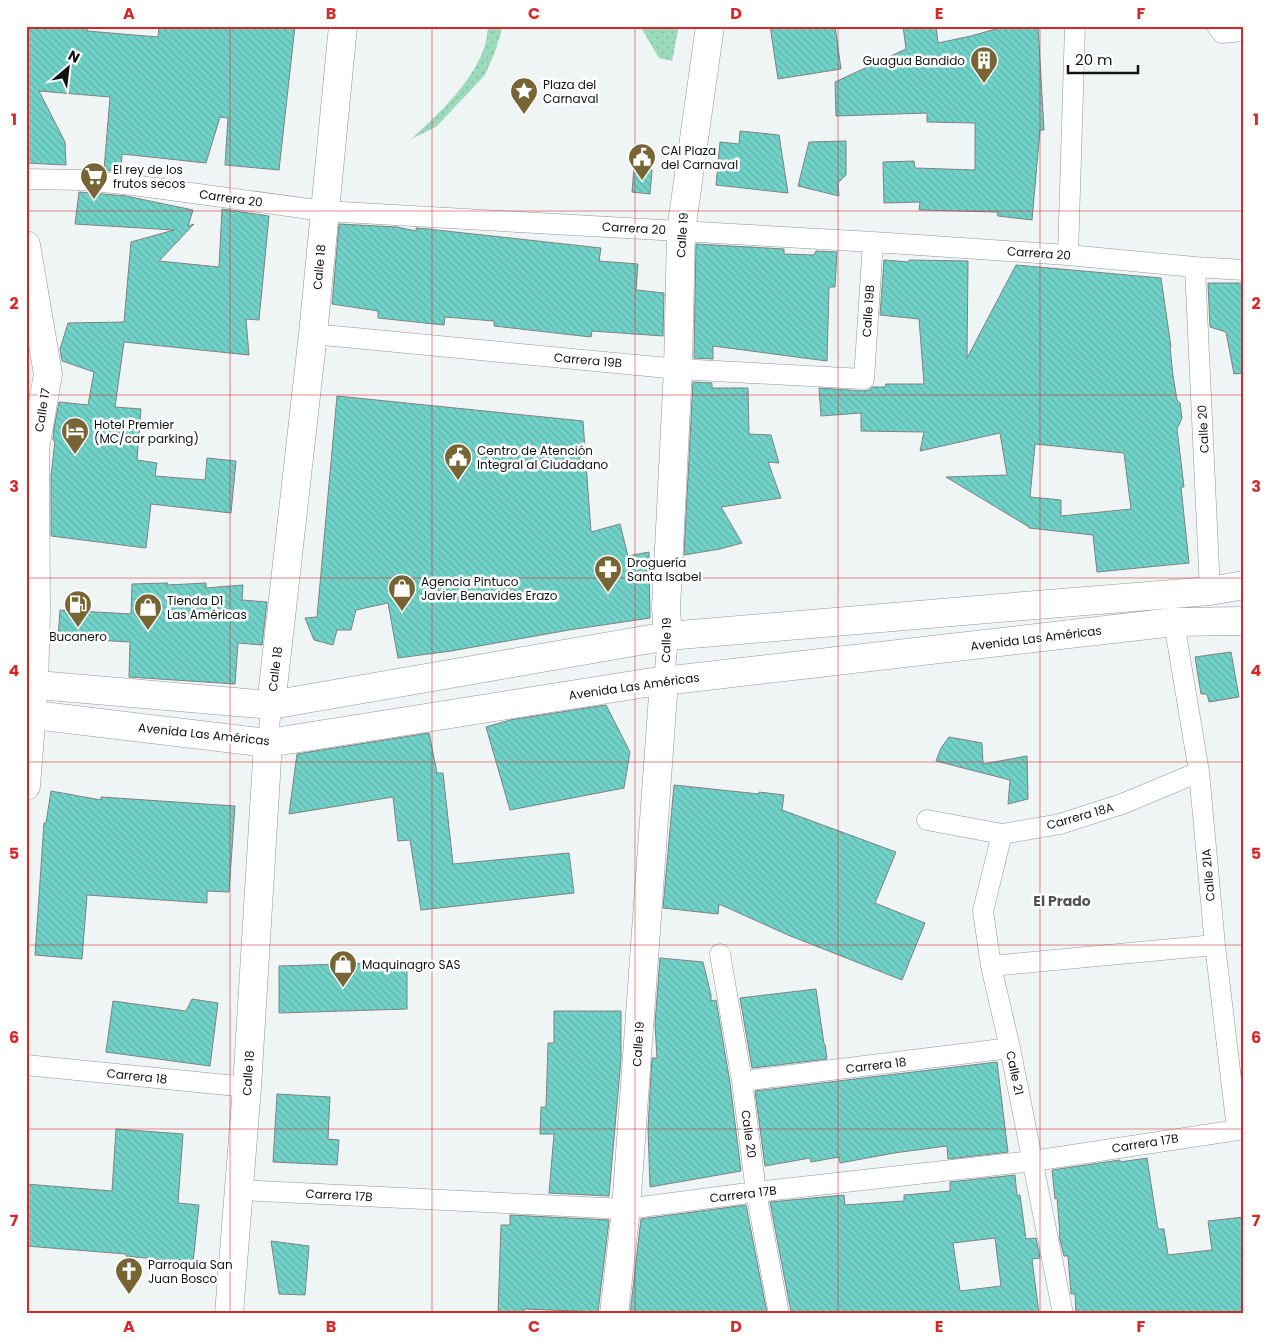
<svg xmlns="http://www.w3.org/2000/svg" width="1270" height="1340" font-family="Poppins,sans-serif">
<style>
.park{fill:url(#park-dots)}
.building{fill:url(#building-back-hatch);stroke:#7d8281;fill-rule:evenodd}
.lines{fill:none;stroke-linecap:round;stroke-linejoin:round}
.street-casing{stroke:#929697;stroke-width:21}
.secondary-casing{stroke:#929697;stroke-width:29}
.street{stroke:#fff;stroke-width:20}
.secondary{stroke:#fff;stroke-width:28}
.grid{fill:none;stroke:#d62828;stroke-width:1;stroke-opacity:0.55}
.labels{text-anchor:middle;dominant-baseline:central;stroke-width:5;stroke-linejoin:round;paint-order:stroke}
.poi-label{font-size:12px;fill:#111313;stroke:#fff;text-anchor:start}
.street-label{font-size:12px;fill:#111313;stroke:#fff}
.neighbourhood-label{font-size:14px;font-weight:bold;fill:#4f5354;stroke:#fff}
.neatline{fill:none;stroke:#d62828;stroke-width:2}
.grid-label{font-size:16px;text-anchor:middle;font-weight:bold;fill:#d62828}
</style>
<defs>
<pattern id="park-dots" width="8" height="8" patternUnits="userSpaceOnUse" patternTransform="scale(1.25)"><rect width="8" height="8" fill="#9dd9bb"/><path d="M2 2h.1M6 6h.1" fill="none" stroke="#86b9a0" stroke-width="1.8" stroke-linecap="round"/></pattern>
<pattern id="building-back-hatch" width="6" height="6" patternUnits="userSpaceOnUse" patternTransform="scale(1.25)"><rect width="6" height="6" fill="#71d2c8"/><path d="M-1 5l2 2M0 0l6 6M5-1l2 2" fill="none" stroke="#61b3ab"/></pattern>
</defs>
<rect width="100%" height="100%" fill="#eff4f5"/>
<path class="park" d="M488,26H503L495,52L485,75L436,127L411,139C438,115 474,81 485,45C487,39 487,33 488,26Z
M640,26H679L672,61L659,58Z"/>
<path class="building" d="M26,26H88L87,31L158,37L159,26H295L279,170L225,165L228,118L220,117L206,163L122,154L121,172L104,170L110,97L39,91L65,142L66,165L26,163Z
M770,26H835L841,69L778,79Z
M903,26H936L938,43L971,36L1006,26H1038L1044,130H1040L1032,220L998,216L997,212L919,210L920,202L884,203L883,162L914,161L915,168L975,170V123L927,122V113L836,116L835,82L906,49Z
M740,131L779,135L788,193L716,185L720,142L739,144Z
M846,141V175L838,183L839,196L798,186L809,142Z
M634,168L652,170L650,194L632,192Z
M79,192L126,196L193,210L188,226L194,224L159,261L219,267L222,209L269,216L259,320L246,319L249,355L124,342L115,407L141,409L137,460L157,463L155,476L205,480L207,458L236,461L231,513L151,504L146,548L51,536V476L55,441L53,440L54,428L59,402L88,405L94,372L62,361L60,349L68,323L124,322L131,242L174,230L75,224Z
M339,224L397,227L416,231V228L428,229L601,248L599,261L638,264L636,290L664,293L663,336L592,331L591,337L494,326V321L445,317L444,325L378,318V311L332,304Z
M696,244L784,249V254L814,255L816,251L837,252L835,287H829L827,361L713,346V359L694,358Z
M884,260L909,262V260L968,261L967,358L1016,265L1161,278L1171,347H1170L1173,376L1177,400L1180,403L1182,418L1177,429L1184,487H1181L1189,563L1097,572L1093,535L1029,528V527L946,477L1007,475L1000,433L920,451L924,432L861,431V413L821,416L819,388L863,391L869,390L872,387H885L886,384H924L919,319L880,315ZM1035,444L1124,453L1131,509L1061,516V500L1030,497Z
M1208,283H1244V373L1234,374L1226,332L1210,327Z
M693,382L712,383V388H748L749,434L771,435L779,463L768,462L781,498L721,507L742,543L720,549L684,555Z
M337,396L583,421L591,532L620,524L628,556L649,552L650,618L569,630L451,651L398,658L388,603L356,610L351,630H337L333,645L314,640L305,618L317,617Z
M168,583L167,585L206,583V588L243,585L242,600L267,602L262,645L238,643L235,684L129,677L130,642L58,638L60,610L131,614L132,584Z
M1231,652L1239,697L1209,702L1207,694H1201L1195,657Z
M606,705L630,752L624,788L510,810L486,727L510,720Z
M429,733L437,773H443L453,864L569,853L574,893L421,910L410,840L398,841L393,797L289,814L297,754Z
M949,737L982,743L983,764L1027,756L1028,799L1008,804L1010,780L936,761L941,748Z
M674,785L759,794V792L784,795L782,810L896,852L875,903L925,923L902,980L788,935L719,904L718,914L663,908Z
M51,791L101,800V797L235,806L229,892L207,891V903L87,895L82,959L35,955L44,823H46Z
M660,958L703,962L711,995V1001L716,1000L730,1083L741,1171L650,1187L648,1128L652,1058H657L655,1024Z
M407,962V1009L279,1013V966Z
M816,989L824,1044H825L827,1059L752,1068L740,998Z
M192,999L218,1003L210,1066L106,1052L113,1001L186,1011Z
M554,1011H621V1058L609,1196L549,1193L554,1134H540L541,1107H546L548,1043H554Z
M997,1062L1008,1152L948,1159L947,1146L894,1153L840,1163L839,1157L811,1162L810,1158L765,1166L755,1091Z
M277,1094L330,1097L328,1139L339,1140L337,1165L273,1162Z
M116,1129L183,1134L178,1203L199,1205L193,1263L126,1256V1254L26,1246V1184L112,1191Z
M1147,1158L1158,1229H1164L1168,1255L1212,1250L1208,1221L1244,1217V1314H1076L1075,1294H1071L1068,1256H1064L1059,1236L1060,1235L1057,1198L1055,1199L1052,1170L1120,1160V1162Z
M1015,1175L1017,1195H1020L1026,1239L1036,1238L1040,1258L1032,1259L1039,1314H797V1312H791L770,1202L844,1195L845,1205L904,1201V1195L950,1191V1182ZM995,1238L1001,1286L960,1291L953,1243Z
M746,1205L767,1313L630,1314L641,1219Z
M510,1215L609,1220L598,1312L524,1309V1314H498L501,1225H510Z
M271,1241L309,1246L305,1295L279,1294Z"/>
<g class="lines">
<g class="street-casing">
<path id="street" d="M1217,26L1222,33L1244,31
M26,179L83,180L133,185L324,211L873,242L1068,255L1195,267L1244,270
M1068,255L1075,26
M1195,267L1210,591
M313,334L678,369L864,379L873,242
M1174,622L1199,772L1215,945L1237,1129
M664,681L668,636
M268,743L271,705
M927,820L1002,834L1060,824L1122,804L1199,772
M1002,834L983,911L991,966L1010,1048L1063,1314
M720,954L742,1081L756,1192L779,1314
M991,966L1215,945
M26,1065L247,1087
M742,1081L1010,1048
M239,1190L626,1209L756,1192L1033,1161L1244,1129"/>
</g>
<g class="secondary-casing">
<path id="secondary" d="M26,245L48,374L35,449L36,611L34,685L26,786
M668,636L666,608L678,369L681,231L710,26
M26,684L271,705L668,636L1024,606L1210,591L1244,585
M271,705L313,334L343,26
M26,714L268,743L646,683L1174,622L1244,621
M229,1314L247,1087L268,743
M614,1314L626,1209L664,681"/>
</g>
<use href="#street" class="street"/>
<use href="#secondary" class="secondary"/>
</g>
<path class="grid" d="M230,26V1314M432,26V1314M635,26V1314M838,26V1314M1040,26V1314M26,211H1244M26,395H1244M26,578H1244M26,762H1244M26,945H1244M26,1129H1244"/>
<defs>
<g id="building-pin" transform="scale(1.4375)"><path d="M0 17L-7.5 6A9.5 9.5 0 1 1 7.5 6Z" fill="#776634" stroke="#fff"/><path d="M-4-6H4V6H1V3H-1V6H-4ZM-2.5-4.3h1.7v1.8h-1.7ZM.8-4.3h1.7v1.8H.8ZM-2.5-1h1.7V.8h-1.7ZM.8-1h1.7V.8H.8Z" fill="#fff"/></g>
<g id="sight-pin" transform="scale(1.4375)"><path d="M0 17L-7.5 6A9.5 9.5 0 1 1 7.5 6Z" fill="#776634" stroke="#fff"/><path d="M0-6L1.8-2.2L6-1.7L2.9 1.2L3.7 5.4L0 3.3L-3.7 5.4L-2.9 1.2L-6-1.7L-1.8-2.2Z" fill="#fff"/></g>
<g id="civic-pin" transform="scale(1.4375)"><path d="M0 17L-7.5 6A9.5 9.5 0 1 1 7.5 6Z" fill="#776634" stroke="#fff"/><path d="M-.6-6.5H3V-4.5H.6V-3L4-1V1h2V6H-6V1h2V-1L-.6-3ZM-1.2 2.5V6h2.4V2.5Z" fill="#fff"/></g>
<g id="supermarket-pin" transform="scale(1.4375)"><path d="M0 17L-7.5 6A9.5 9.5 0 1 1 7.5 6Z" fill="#776634" stroke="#fff"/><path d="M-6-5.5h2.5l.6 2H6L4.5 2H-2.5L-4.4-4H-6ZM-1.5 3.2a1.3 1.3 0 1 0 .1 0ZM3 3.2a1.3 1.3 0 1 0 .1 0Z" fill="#fff"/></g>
<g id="hotel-pin" transform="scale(1.4375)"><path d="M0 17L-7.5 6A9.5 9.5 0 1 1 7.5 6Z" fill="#776634" stroke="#fff"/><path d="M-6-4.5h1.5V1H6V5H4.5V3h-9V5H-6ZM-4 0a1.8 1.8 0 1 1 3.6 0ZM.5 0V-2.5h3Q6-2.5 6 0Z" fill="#fff"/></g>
<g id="pharmacy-pin" transform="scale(1.4375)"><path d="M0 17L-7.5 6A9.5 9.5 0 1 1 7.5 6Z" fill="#776634" stroke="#fff"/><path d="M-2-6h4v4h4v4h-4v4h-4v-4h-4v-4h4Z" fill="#fff"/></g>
<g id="shop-pin" transform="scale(1.4375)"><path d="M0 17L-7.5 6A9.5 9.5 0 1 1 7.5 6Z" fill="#776634" stroke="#fff"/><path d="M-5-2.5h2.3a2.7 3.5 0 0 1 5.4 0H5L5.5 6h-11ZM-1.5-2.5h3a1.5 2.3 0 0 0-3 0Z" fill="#fff"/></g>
<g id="fuel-pin" transform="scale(1.4375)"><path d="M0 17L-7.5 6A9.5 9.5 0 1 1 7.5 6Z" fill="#776634" stroke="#fff"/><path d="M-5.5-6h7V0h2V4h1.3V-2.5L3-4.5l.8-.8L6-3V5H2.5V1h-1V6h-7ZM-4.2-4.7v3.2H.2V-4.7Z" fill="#fff"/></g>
<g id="church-pin" transform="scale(1.4375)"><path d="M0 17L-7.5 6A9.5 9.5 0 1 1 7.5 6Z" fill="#776634" stroke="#fff"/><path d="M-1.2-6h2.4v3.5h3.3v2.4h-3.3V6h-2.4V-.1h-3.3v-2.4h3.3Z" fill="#fff"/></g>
</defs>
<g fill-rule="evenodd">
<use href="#building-pin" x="984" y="60"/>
<use href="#sight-pin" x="524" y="91"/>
<use href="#civic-pin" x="642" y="157"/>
<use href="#supermarket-pin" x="94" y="176"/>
<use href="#hotel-pin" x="75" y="431"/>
<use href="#civic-pin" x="458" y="457"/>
<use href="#pharmacy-pin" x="608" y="569"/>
<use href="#shop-pin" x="402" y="588"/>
<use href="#fuel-pin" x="78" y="604"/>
<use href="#shop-pin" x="148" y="607"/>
<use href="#shop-pin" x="343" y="964"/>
<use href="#church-pin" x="129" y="1271"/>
</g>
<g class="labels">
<g class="poi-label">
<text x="965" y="60" text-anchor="end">Guagua Bandido</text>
<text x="543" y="84">Plaza del<tspan x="543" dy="14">Carnaval</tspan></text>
<text x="661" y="150">CAI Plaza<tspan x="661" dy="14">del Carnaval</tspan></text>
<text x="113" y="169">El rey de los<tspan x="113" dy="14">frutos secos</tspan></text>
<text x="94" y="424">Hotel Premier<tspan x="94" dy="14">(MC/car parking)</tspan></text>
<text x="477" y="450">Centro de Atención<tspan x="477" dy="14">Integral al Ciudadano</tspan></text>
<text x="627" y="562">Droguería<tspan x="627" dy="14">Santa Isabel</tspan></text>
<text x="421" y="581">Agencia Pintuco<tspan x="421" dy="14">Javier Benavides Erazo</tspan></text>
<text x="167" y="600">Tienda D1<tspan x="167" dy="14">Las Américas</tspan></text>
<text x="78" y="636" text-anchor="middle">Bucanero</text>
<text x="362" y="964">Maquinagro SAS</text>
<text x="148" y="1264">Parroquia San<tspan x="148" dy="14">Juan Bosco</tspan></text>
</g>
<g class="street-label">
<text transform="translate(231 198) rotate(8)">Carrera 20</text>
<text transform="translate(634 228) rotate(3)">Carrera 20</text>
<text transform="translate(682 235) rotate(-86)">Calle 19</text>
<text transform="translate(1039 253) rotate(4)">Carrera 20</text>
<text transform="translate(319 267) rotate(-85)">Calle 18</text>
<text transform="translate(868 311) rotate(-86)">Calle 19B</text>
<text transform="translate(588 360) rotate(5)">Carrera 19B</text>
<text transform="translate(42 410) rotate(-81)">Calle 17</text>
<text transform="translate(1203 429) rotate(-93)">Calle 20</text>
<text transform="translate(1036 638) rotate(-7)">Avenida Las Américas</text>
<text transform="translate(666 640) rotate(-89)">Calle 19</text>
<text transform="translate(275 669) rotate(-83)">Calle 18</text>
<text transform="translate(634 686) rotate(-8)">Avenida Las Américas</text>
<text transform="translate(204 734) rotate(6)">Avenida Las Américas</text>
<text transform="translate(1080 816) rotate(-16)">Carrera 18A</text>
<text transform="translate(1208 875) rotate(-95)">Calle 21A</text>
<text transform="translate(638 1044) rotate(-86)">Calle 19</text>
<text transform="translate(876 1065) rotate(-7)">Carrera 18</text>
<text transform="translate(248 1073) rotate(-86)">Calle 18</text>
<text transform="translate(1015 1073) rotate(78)">Calle 21</text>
<text transform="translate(137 1076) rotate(6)">Carrera 18</text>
<text transform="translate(749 1134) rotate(82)">Calle 20</text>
<text transform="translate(1145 1143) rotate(-9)">Carrera 17B</text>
<text transform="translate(743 1194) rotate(-7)">Carrera 17B</text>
<text transform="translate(339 1195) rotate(3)">Carrera 17B</text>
</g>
<g class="neighbourhood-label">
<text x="1062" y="901">El Prado</text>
</g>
</g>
<rect width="1270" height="1340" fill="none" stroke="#ffffff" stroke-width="55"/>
<g transform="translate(68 68) rotate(28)" stroke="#ffffff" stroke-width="4" paint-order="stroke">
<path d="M0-4L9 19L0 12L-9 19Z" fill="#111313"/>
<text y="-8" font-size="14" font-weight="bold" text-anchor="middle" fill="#111313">N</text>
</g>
<path d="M1068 65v8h70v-8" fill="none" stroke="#111313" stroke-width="2.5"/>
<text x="1075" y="65" font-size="15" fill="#111313" stroke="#ffffff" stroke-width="4" paint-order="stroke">20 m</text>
<rect x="28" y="28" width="1214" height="1284" class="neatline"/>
<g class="grid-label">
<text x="129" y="19">A</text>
<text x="331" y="19">B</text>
<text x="534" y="19">C</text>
<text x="736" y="19">D</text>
<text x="939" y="19">E</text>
<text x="1141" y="19">F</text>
<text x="14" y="125">1</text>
<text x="1256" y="125">1</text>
<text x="14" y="309">2</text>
<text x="1256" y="309">2</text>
<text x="14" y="492">3</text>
<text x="1256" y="492">3</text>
<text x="14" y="676">4</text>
<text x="1256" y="676">4</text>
<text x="14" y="859">5</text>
<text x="1256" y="859">5</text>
<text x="14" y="1043">6</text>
<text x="1256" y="1043">6</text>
<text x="14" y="1226">7</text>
<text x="1256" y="1226">7</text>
<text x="129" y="1332">A</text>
<text x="331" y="1332">B</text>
<text x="534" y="1332">C</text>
<text x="736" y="1332">D</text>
<text x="939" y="1332">E</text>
<text x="1141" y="1332">F</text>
</g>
</svg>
